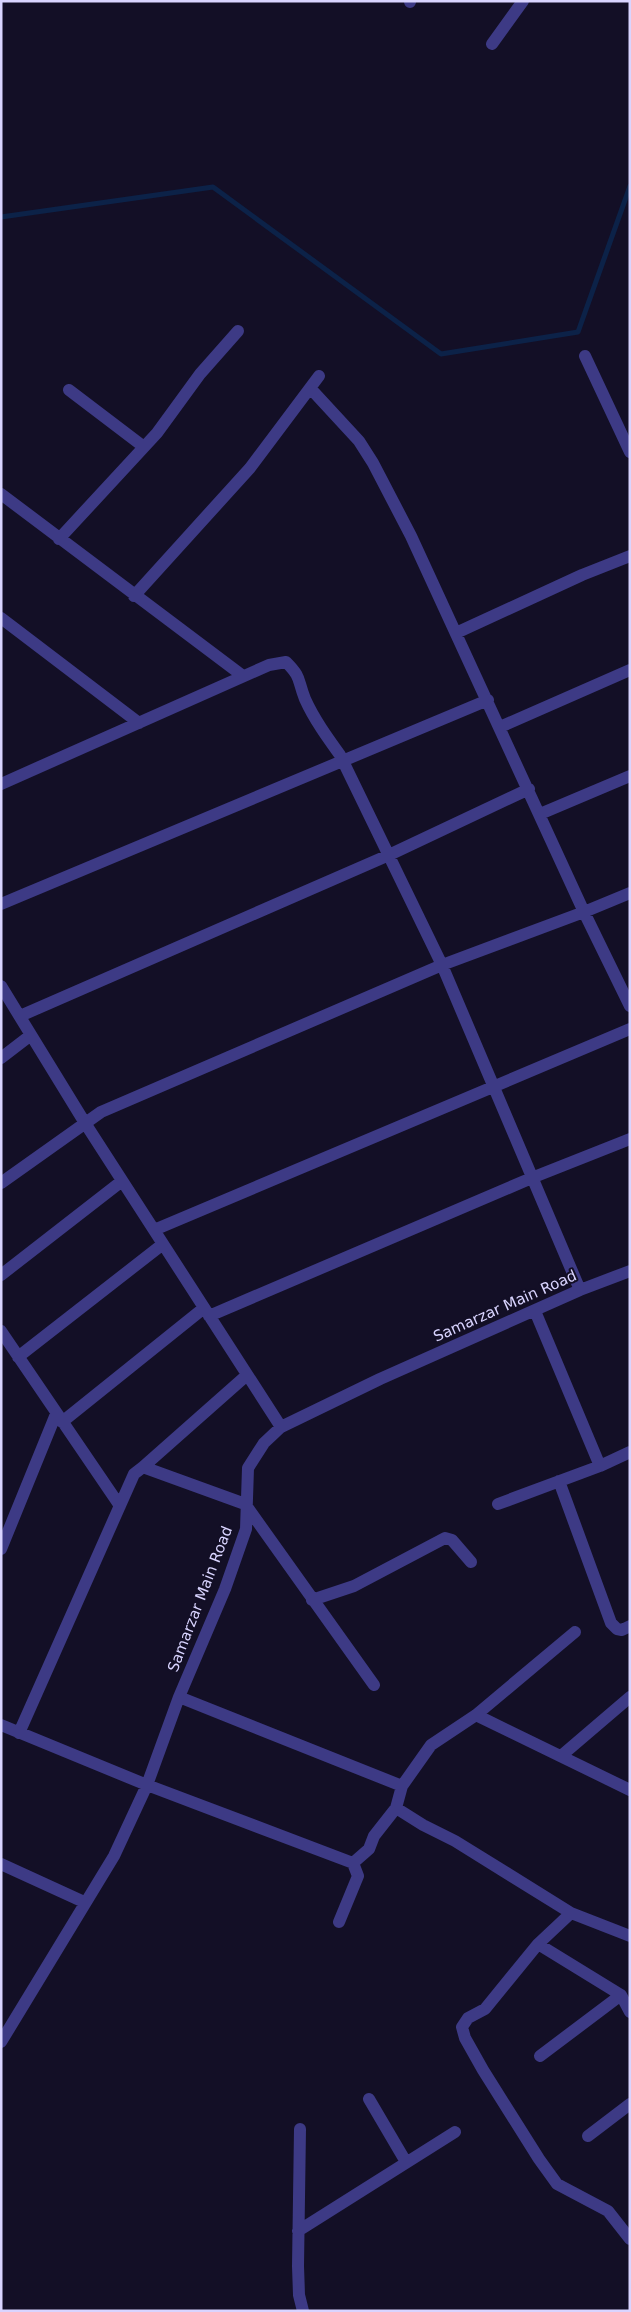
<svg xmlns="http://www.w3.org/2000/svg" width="631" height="2312" font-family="'DejaVu Sans',sans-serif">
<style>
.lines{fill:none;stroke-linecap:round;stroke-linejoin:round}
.stream{stroke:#0c2248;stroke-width:5}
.minor{stroke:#3d3a85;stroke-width:12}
.labels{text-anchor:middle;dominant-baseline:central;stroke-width:4;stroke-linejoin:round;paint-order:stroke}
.street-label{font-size:15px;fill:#d9d4ff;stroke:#130f26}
</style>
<rect width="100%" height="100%" fill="#130f26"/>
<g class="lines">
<path class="stream" d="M1,217L213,187L441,354L578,332L630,186"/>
<path class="minor" d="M410,2V1
M492,44L523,1
M585,356L630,452
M311,389L359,441L373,463L411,536L584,912L630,1006
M69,390L144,447
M1,494L243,676
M59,539L157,433L200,374L238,331
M134,596L250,468L319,376
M1,618L139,723
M456,633L582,575L630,556
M500,727L630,670
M1,784L269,665L286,662C302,678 297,679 305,699C314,719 327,737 340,755L442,965L580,1290
M540,814L630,776
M1,904L488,700
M1,986L85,1123L281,1427
M20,1016L389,855L529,789
M1,1058L31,1035
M1,1183L101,1112L442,965L584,912L630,893
M154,1230L630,1029
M1,1275L122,1181
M535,1311L600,1466
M209,1316L534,1177L630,1139
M1,1331L120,1506
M18,1357L163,1244
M62,1422L204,1308
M143,1467L247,1375
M559,1481L611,1623L617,1629L622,1630L630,1626
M498,1504L600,1466L630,1452
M1,1549L56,1414
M312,1600L354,1586L445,1538L452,1540L471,1562
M179,1697L402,1786
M476,1715L630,1790
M1,1725L147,1785L353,1863L358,1876L339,1922
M19,1733L134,1474L143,1467L245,1504L374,1685
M561,1756L630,1697
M396,1808L423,1825L455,1841L571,1913L538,1944L485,2009L468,2018L462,2027L465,2038L483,2070L539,2159L557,2184L608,2211L630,2239
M353,1863L369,1849L374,1836L396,1808L402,1786L431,1745L476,1715L575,1632
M1,1864L84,1902
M571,1913L630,1936
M538,1944L621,1995L630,2012
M1,2042L114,1856L147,1785L179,1697L225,1589L246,1529L248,1468L264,1443L281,1427L380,1379L580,1290L630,1271
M540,2056L621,1995
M369,2099L406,2162
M300,2129L298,2266L299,2295L303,2311
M588,2136L630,2104
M298,2231L455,2132"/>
</g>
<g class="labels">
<g class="street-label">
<text transform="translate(505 1306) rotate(-24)">Samarzar Main Road</text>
<text transform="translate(200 1599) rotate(-69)">Samarzar Main Road</text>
</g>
</g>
<rect width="631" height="2312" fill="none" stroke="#d9d4ff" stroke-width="5"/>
</svg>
